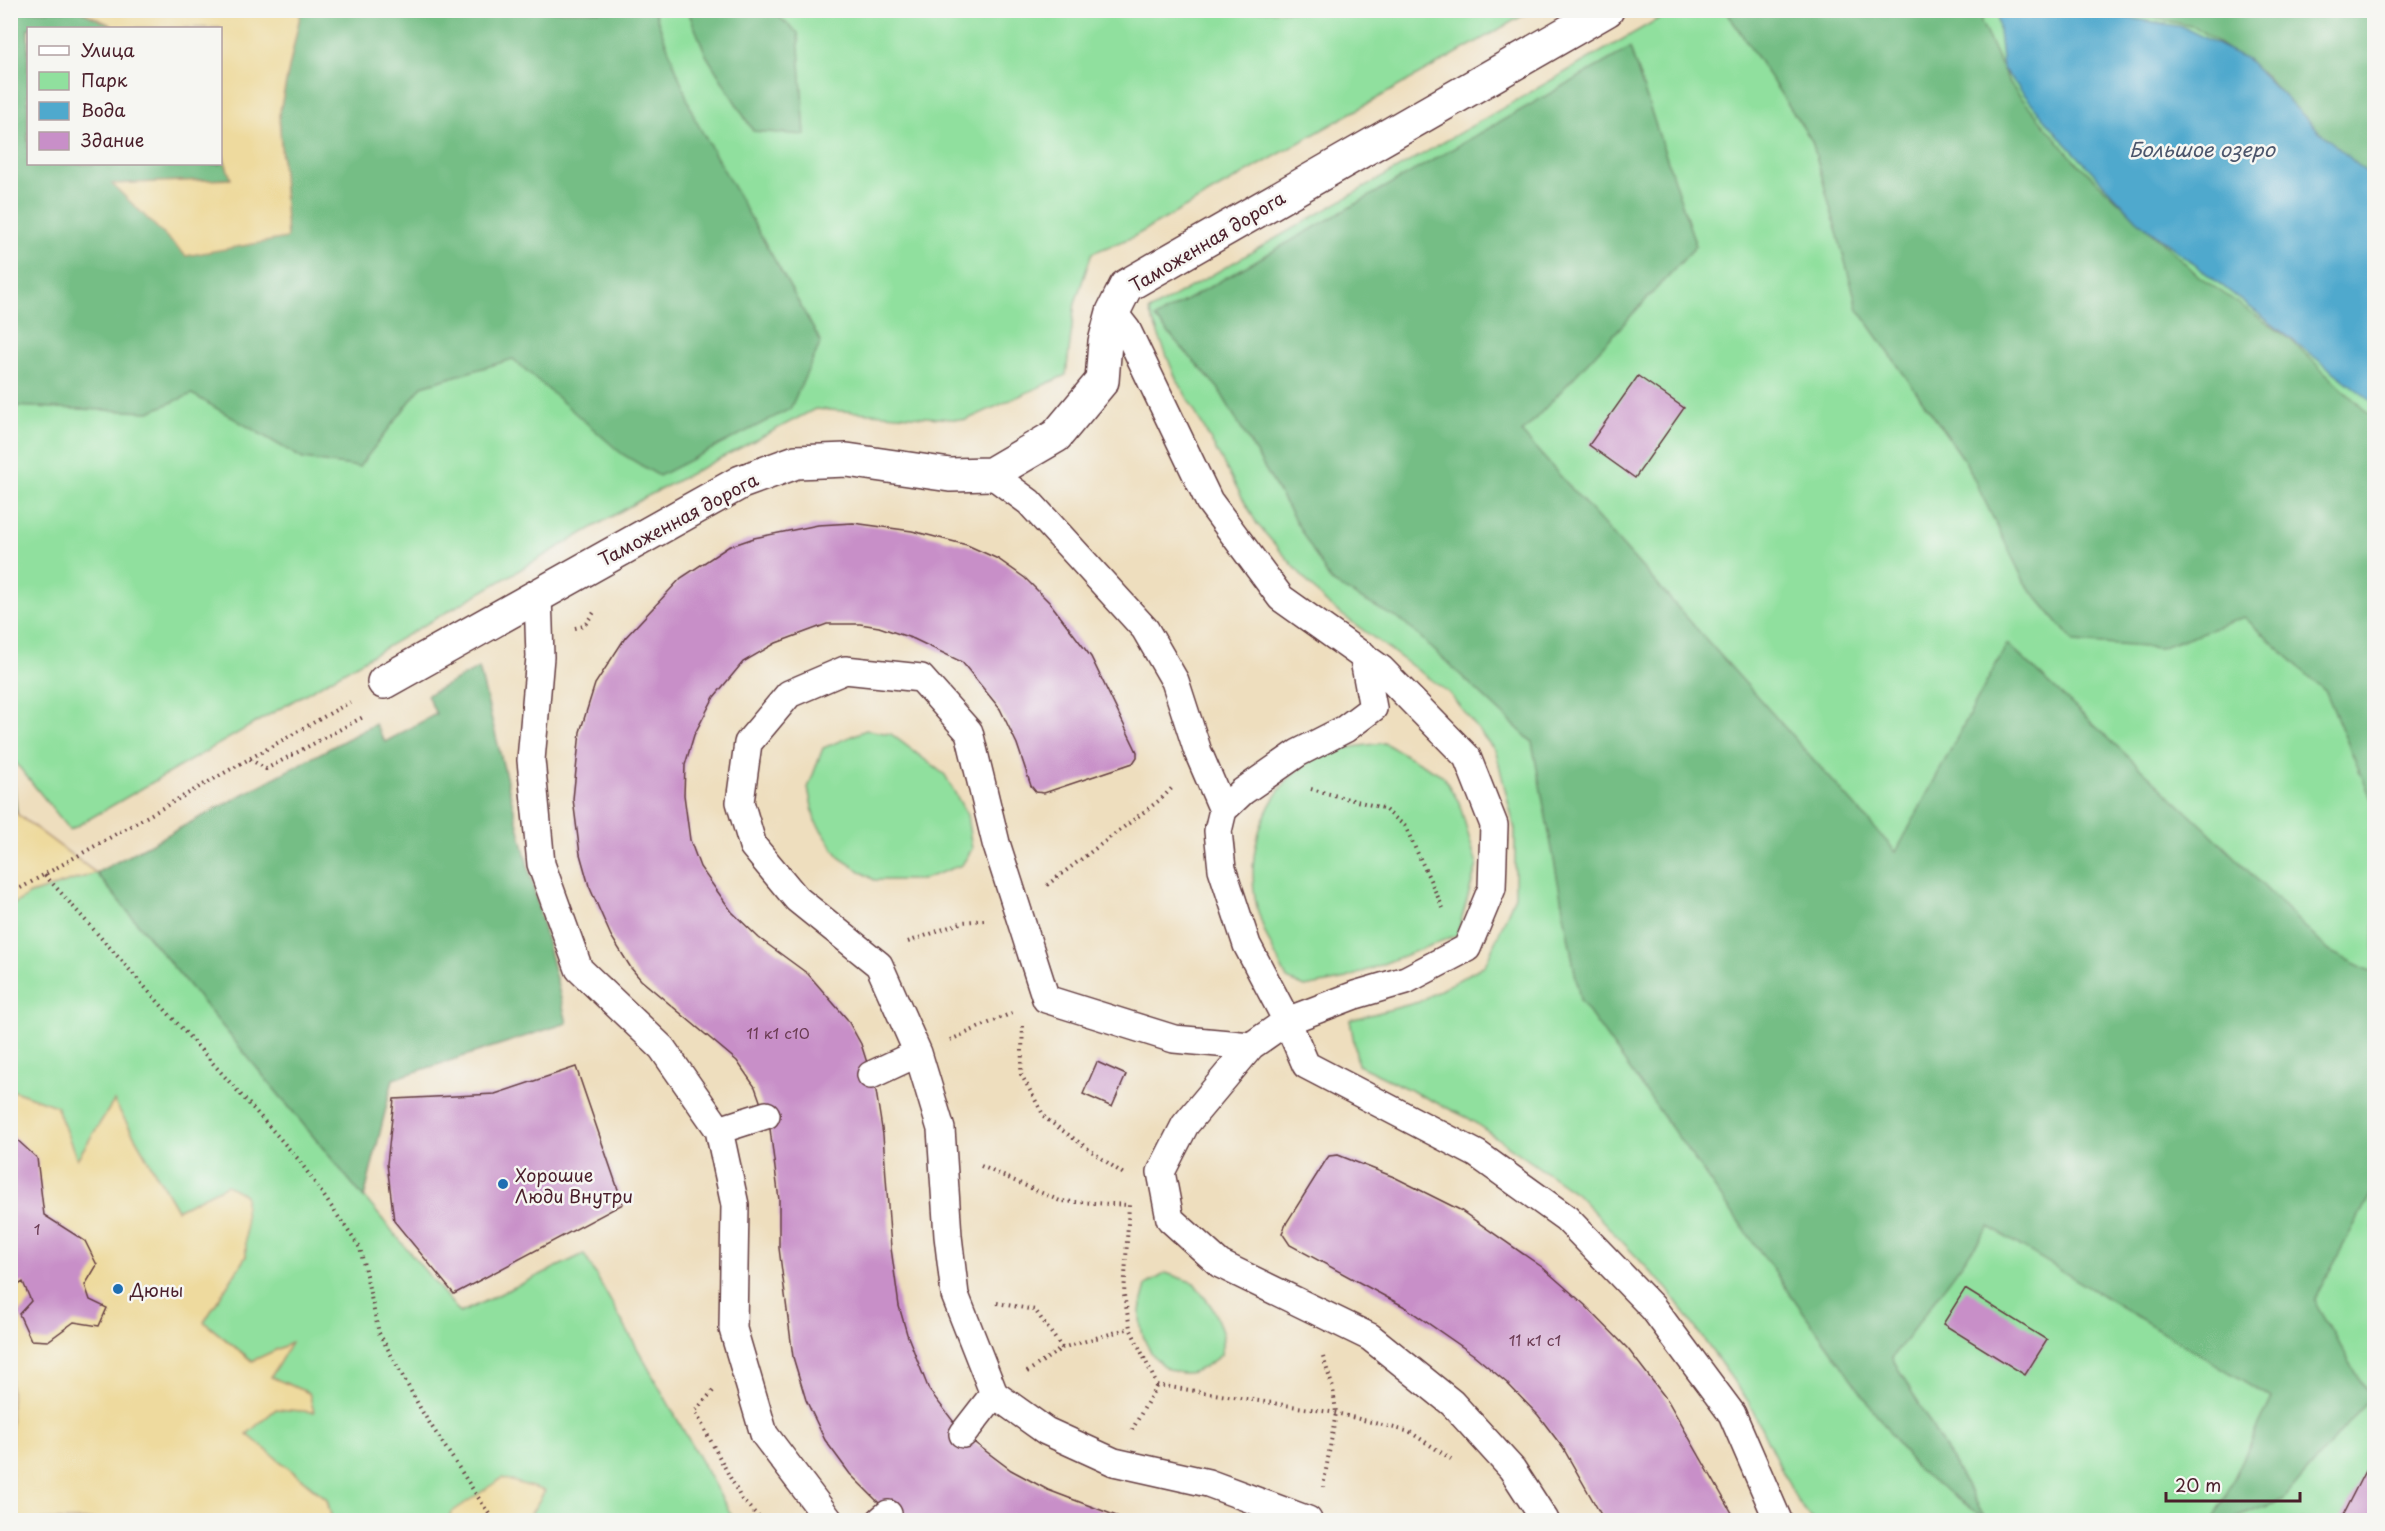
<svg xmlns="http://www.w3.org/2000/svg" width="2385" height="1531" font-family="'Playpen Sans',sans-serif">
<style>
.green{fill:#90e09e;stroke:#6d8064;stroke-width:1.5;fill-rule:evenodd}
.forest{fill:#74be85;stroke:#5f6e58;stroke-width:1.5}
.sand{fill:#eeda9e;stroke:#9c7c64;stroke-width:1.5}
.water{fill:#4fa9cd;stroke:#4c647c;stroke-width:1.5}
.building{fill:#c88fc8}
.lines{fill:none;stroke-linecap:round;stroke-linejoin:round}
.service-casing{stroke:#633c41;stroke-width:30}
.minor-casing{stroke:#633c41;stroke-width:36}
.path{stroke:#633c41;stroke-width:4;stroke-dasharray:1.5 4.5;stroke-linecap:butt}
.service{stroke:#fff;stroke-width:27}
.minor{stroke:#fff;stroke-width:33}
.poi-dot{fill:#1f6fb2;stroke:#f6f6f2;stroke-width:2}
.labels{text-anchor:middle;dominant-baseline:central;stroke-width:5;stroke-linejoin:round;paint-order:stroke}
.number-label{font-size:15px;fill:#6a3b52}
.street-label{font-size:18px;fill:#4a1f2b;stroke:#f6f6f2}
.poi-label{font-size:18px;fill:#4a1f2b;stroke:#f6f6f2;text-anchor:start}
.water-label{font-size:20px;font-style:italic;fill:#4c566c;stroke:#f6f6f2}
</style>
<rect width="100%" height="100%" fill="#f6f6f2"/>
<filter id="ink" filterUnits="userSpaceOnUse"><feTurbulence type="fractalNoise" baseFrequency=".0167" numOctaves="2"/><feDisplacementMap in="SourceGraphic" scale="12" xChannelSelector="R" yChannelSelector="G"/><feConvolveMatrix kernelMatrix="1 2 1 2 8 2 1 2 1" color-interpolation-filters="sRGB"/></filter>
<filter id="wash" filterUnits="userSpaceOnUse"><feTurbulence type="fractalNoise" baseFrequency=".008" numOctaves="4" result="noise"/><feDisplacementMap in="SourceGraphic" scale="24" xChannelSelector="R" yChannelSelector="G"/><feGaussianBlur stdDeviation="1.35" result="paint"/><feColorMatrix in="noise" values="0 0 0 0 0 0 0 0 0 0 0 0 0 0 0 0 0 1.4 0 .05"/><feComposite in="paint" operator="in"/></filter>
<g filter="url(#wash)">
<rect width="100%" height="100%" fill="#eedebe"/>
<path class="green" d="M10,11H1531L1133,237L1092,253L1075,303L1066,375L966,420L815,409L642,499L70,830L11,757ZM28,28H220V164H28Z
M1672,11H2374V1520H1813L1796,1499L1748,1401L1668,1290L1577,1194L1468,1118L1358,1065L1350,1020L1419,1002L1485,965L1515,896V830L1496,752L1449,693L1326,603L1257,524L1174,374L1149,311Z
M866,730L891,734L945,775L967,815L972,849L962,865L921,880H874L840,858L815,821L808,788L823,748Z
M1384,743L1442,775L1459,802L1477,865L1457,935L1342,980L1305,987L1287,979C1279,961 1268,943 1262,924C1242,869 1256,802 1304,765C1327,749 1357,746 1384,743Z
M96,873L460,1313L584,1254L734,1520H527L544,1491L452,1512L447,1520H332L327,1499L246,1434L276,1409L309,1393L270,1377L289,1344L253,1361L204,1322L246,1256L227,1185L177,1210L114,1102L77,1160L56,1106L11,1090V906L30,894Z
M1166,1273L1194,1283L1214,1310L1223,1335L1221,1355C1210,1363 1197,1374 1183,1373C1155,1371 1139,1338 1140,1313C1140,1304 1144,1294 1146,1285Z"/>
<path class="forest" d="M11,11H80L117,28H28V164H220L221,150L231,179L113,184L287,238L279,115L301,11H654L695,119L821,342L790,409L659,476L622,454L513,359L422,386L359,467L303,459L192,394L149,412L11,406Z
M688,11H772L798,33L805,135L753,131L706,55Z
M1726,11H1985L1981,22L2010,84L2074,160L2200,277L2290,339L2374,419V805L2326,692L2244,617L2160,648L2074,642L2025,583L1965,461L1858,309L1812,141Z
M2124,11H2374V179L2333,152L2265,75L2195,27Z
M1630,48L1696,246L1522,433L1896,852L2007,644L2205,828L2329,951L2374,973V1188L2314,1300L2370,1397L2283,1500L2230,1520H2214L2272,1398L1989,1227L1892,1358L1986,1519L1915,1468L1580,1000L1532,742L1405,623L1331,582L1218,388L1155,318Z
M479,668L567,1023L393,1079L364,1198L96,873L375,724L385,742L436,714L427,695Z
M11,753L17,814L11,806Z"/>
<path class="sand" d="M81,11H301L279,115L287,238L186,256L112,184L231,179L221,150L220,28H117Z
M11,806L17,814L96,873L30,894L11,906Z
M11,1090L56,1106L77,1159L114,1101L177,1210L227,1185L245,1195L246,1256L204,1322L252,1361L291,1343L271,1377L309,1393L314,1412L276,1409L247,1434L327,1500L332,1520H11Z
M502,1478L545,1491L527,1520H447L452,1512Z"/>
<path class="water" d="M2052,11L2093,12L2183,27L2247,59L2318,130L2374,179V403L2137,220L2060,137L2003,69L1997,11Z"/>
<g id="blocks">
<path class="building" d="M1638,376L1684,408L1635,478L1589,445Z
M853,523L912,531L967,545L998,559L1025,578L1050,603L1091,657L1137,752V757L1133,763L1044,793L1036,792L1031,786L1017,744L1000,709L962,662L914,639L879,627L860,624H827L776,643L743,662L714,697L694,735L685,765L684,795L690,840L700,867L732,912L759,938L808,974L847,1019L861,1044L876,1091L883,1135L891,1248L899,1306L907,1334L929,1390L963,1434L1011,1470L1048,1490L1127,1520H896L850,1474L825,1440L806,1400L793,1357L779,1248V1200L770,1129L755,1087L737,1061L641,980L631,968L611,936L589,886L580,854L573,799L580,732L595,684L625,638L681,578L728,547L754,538L818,525Z
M1097,1062L1126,1075L1112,1107L1083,1094Z
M576,1067L623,1204L454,1294L394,1221L387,1164L394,1099L495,1094Z
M13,1136L37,1158L44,1215L85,1241L97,1265L85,1285L90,1300L107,1308L99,1326L74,1322L48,1341L31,1340L19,1314L31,1301L23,1282L10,1290V1138Z
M1338,1155L1394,1177L1460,1210L1542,1267L1585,1305L1628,1349L1668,1401L1736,1520H1604L1563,1448L1538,1415L1507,1383L1474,1355L1403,1306L1290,1245L1282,1233L1287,1222L1326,1160L1329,1156Z
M1965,1289L2047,1340L2025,1375L1943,1324Z
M2374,1452V1520H2340L2366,1469Z"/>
</g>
</g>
<g filter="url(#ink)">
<use href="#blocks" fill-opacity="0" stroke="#633c41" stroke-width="1.5"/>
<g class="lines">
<g class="service-casing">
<path id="service" d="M1113,312L1127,330L1209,501L1281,598L1381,669L1467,757L1494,825L1492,888L1467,948L1406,980L1355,995L1287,1021L1306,1065L1477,1154L1566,1218L1653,1308L1732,1414L1778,1520
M991,474L1029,502L1145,629L1175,681L1198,752L1223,810
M538,595L540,657L531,760L541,864L579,969L662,1048L719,1130L735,1205L733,1329L764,1434L829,1520
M1363,655L1373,708L1345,729L1298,753L1242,792L1223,810L1218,831L1222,869L1247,945L1287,1021L1251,1046L1185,1125L1161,1172L1170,1219L1220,1264L1370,1337L1452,1403L1512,1469L1545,1520
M1251,1046L1174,1039L1046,999L996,843L969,732L921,678L845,670L789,694L748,743L740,802L753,846L797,899L879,965L918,1053L941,1129L948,1236L955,1295L994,1394L1046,1431L1114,1462L1208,1483L1308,1520
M871,1075L918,1053
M719,1130L766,1115
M963,1434L994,1394
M881,1520L888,1514"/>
</g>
<g class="minor-casing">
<path id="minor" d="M384,682L741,482L796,462L847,460L950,475L991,474L1056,436L1102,381L1105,342L1113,312L1126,286L1607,10"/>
</g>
<path class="path" d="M575,628L584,626L595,611
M250,759L266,769L365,716
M1311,789L1383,808L1405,826L1443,908
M45,875L299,1160L360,1248L379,1333L423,1413L493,1520
M1047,885L1161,799L1173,787
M10,894L350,702
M908,942L963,922L984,920
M1023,1026L1021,1074L1045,1118L1125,1175
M950,1040L1012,1013
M981,1166L1060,1201L1129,1205L1124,1295L1130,1328L1157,1385L1336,1413L1410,1432L1451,1459
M997,1303L1035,1310L1062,1348
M1323,1357L1333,1388L1336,1413L1323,1487
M1027,1372L1062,1348L1130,1328
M713,1391L695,1411L742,1500L762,1520
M1132,1430L1157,1385"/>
<use href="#service" class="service"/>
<use href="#minor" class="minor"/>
</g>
</g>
<g class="poi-dot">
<circle cx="503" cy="1184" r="6"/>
<circle cx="118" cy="1289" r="6"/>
</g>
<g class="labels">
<g class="number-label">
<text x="778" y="1032">11 к1 с10</text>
<text x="37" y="1228">1</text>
<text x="1535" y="1339">11 к1 с1</text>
</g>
<g class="street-label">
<text transform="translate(1207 241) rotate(-31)">Таможенная дорога</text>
<text transform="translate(678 519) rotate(-28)">Таможенная дорога</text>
</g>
<g class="poi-label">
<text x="515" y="1174">Хорошие<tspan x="515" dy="21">Люди Внутри</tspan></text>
<text x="130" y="1289">Дюны</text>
</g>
<g class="water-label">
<text x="2202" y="149">Большое озеро</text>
</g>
</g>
<rect width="2385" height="1531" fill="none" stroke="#f6f6f2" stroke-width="36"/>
<rect x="27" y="27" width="195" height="138" fill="#f6f6f2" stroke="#b1a0a2" stroke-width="1.5"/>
<rect x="39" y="46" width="30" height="9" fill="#ffffff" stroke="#b1a0a2" stroke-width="1.5"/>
<text x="81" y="57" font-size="18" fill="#4a1f2b">Улица</text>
<rect x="39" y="72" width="30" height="18" fill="#90e09e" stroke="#b1a0a2" stroke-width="1.5"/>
<text x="81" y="87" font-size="18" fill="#4a1f2b">Парк</text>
<rect x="39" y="102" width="30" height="18" fill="#4fa9cd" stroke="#b1a0a2" stroke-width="1.5"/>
<text x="81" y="117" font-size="18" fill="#4a1f2b">Вода</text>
<rect x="39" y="132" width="30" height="18" fill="#c88fc8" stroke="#b1a0a2" stroke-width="1.5"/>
<text x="81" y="147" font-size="18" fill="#4a1f2b">Здание</text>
<path d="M2166 1492v9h134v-9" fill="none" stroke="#4a1f2b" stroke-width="3"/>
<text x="2175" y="1492" font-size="18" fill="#4a1f2b" stroke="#f6f6f2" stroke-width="4.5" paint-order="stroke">20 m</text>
</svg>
